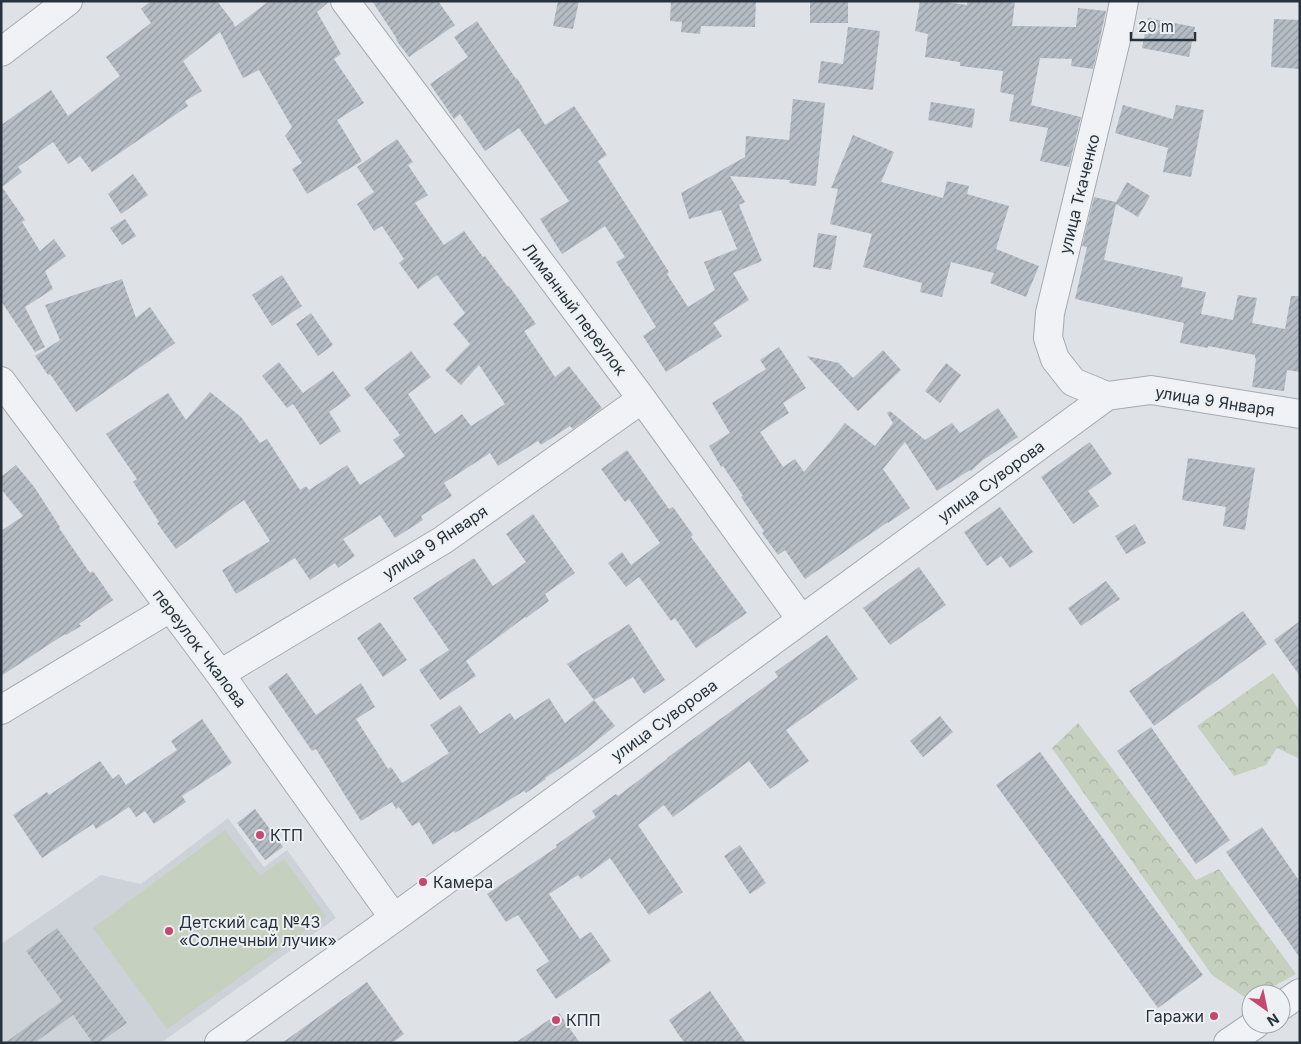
<svg xmlns="http://www.w3.org/2000/svg" width="1301" height="1044" font-family="Inter,sans-serif">
<style>
.built{fill:#ccd2d8}
.forest{fill:url(#forest-crowns)}
.park{fill:#c6d0bf}
.building{fill:url(#building-hatch)}
.lines{fill:none;stroke-linecap:round;stroke-linejoin:round}
.minor-casing{stroke:#a4aab0;stroke-width:30}
.minor{stroke:#f0f2f5;stroke-width:28}
.poi-dot{fill:#c5486e;stroke:#edf1f4;stroke-width:2}
.labels{text-anchor:middle;dominant-baseline:central;stroke-width:4;stroke-linejoin:round;paint-order:stroke}
.street-label{font-size:16px;fill:#28323c;stroke:#edf1f4}
.poi-label{font-size:16px;fill:#28323c;stroke:#edf1f4;text-anchor:start}
</style>
<defs>
<pattern id="forest-crowns" width="20" height="18" patternUnits="userSpaceOnUse" patternTransform="scale(1.25)"><rect width="20" height="18" fill="#c6d0bf"/><path d="M2 6a3 3 0 1 1 6 0M12 15a3 3 0 1 1 6 0" fill="none" stroke="#aab3a5"/></pattern>
<pattern id="building-hatch" width="6" height="6" patternUnits="userSpaceOnUse" patternTransform="scale(1.25)"><rect width="6" height="6" fill="#b5bcc3"/><path d="M-1 1l2-2M0 6l6-6M5 7l2-2" fill="none" stroke="#9399a0"/></pattern>
</defs>
<rect width="100%" height="100%" fill="#dee2e6"/>
<path class="built" d="M228,818L264,867L287,850L336,918L161,1043H1V944L101,875L141,884Z"/>
<path class="forest" d="M1273,673L1300,711V759L1277,748L1266,765L1234,776L1197,726Z
M1078,723L1196,880L1219,869L1296,974L1260,994H1251V999L1249,1000L1212,975L1052,748Z"/>
<path class="park" d="M225,830L260,876L284,859L326,916L167,1029L93,928Z"/>
<path class="building" d="M151,1H217L233,22L235,27L269,1H330L317,12L341,54L334,59L364,103L337,120L362,161L307,194L292,169L302,163L285,136L292,127L259,70L243,78L220,32L183,61L202,91L185,101L188,106L92,172L80,156L68,164L53,142L18,167L22,172L2,187L25,220L22,222L40,251L54,239L66,256L45,271L53,289L25,307L45,347L35,352L1,301V125L51,90L68,116L120,76L106,57L151,23L141,9Z
M372,1H438L455,25L409,57L396,40L397,39Z
M558,1H579L573,29L553,26Z
M671,1H756L755,27L701,26L700,34L681,32L682,22L670,21Z
M810,1H848V23H810Z
M920,1H939L967,5V1H1015L1012,26L1076,27L1078,8L1106,11L1093,69L1071,66L1072,59L1040,58L1031,105L1081,117L1069,167L1040,161L1048,128L1009,121L1014,95L1000,92L1003,71L960,66V62L925,57L928,34L915,31Z
M1148,18L1195,27L1189,57L1142,48Z
M1274,19L1300,20V69L1271,67Z
M477,21L516,79L517,78L545,125L574,106L607,155L598,161L669,272L667,274L688,307L715,290L704,262L737,249L721,210L689,219L681,193L745,157L746,136L789,140L793,99L825,103L816,186L789,183L790,180L730,176L745,202L739,205L762,261L733,273L749,300L713,323L722,336L666,372L643,336L656,327L616,262L625,257L605,226L562,254L540,219L569,201L519,128L485,151L460,114L454,119L430,84L468,57L454,37Z
M848,27L880,31L873,90L818,83L821,61L843,64Z
M931,102L975,109L972,128L928,120Z
M1123,105L1173,119L1176,105L1204,110L1191,177L1163,172L1168,148L1115,133Z
M853,135L894,152L881,182L943,198L947,181L969,186L967,194L1009,206L996,249L1039,266L1026,297L990,283L994,273L951,262L942,297L920,292L922,283L863,267L872,234L830,224L838,189L831,188Z
M397,139L413,162L408,165L428,195L415,203L444,245L464,231L483,257L485,256L508,287L509,286L536,324L524,331L555,377L569,366L602,408L573,429L570,426L541,445L538,441L498,466L490,453L444,483L452,496L421,516L423,520L395,538L380,515L343,539L355,556L338,568L335,563L310,580L295,558L236,594L222,570L270,541L244,500L176,549L157,523L159,522L133,482L137,479L106,434L168,393L186,420L210,392L241,417L260,443L267,439L300,490L306,486L309,490L347,465L360,485L405,456L393,440L400,435L364,388L411,351L431,377L408,394L435,434L462,414L471,426L505,404L479,365L461,385L445,370L470,344L453,324L465,313L437,275L418,289L399,263L404,259L382,226L374,231L357,204L374,192L357,167Z
M133,174L148,195L121,214L108,194Z
M1127,182L1150,196L1138,217L1116,204L1104,260L1183,277L1181,287L1206,292L1201,314L1233,320L1238,295L1257,298L1252,323L1285,329L1291,296H1300V372L1287,370L1284,391L1252,387L1256,359L1255,358V355L1208,346V348L1180,343L1184,323L1075,299L1087,247L1082,246L1094,197L1116,202Z
M125,219L136,236L122,245L110,228Z
M818,233L837,236L831,270L813,267Z
M282,275L302,306L272,326L252,295Z
M122,279L136,318L150,307L175,343L76,412L50,374L48,375L35,356L60,340L45,305Z
M311,313L333,345L318,356L296,324Z
M779,347L806,388L783,403L789,413L760,432L783,467L795,459L804,472L830,442L845,423L875,446L893,423L887,413L890,411L925,440L952,423L960,433L998,408L1018,437L983,460L971,471L970,470L937,491L905,442L883,469L910,508L888,523V522L805,579L785,550L778,555L762,533L764,531L741,497L743,496L723,466L721,467L709,446L730,433L712,403L766,369L760,360Z
M883,350L901,370L858,411L807,356L839,363L853,378Z
M279,362L303,393L333,371L351,396L329,412L341,431L320,445L293,404L287,408L262,376Z
M946,363L961,375L940,403L925,391Z
M1090,442L1112,474L1088,491L1099,506L1073,524L1041,477Z
M627,450L669,509L673,507L693,535L691,537L747,613L696,648L675,618L671,621L639,577L626,587L608,563L622,552L631,565L660,543L629,499L625,502L601,469Z
M1188,458L1255,468L1245,530L1223,526L1226,507L1182,500Z
M16,465L35,488L60,527L59,528L90,573L93,571L113,600L79,624L81,626L66,635L65,634L1,676V531L23,516L1,489V477Z
M1000,507L1033,552L1010,568L1001,556L987,566L964,532Z
M533,514L575,573L545,594L549,601L526,618L525,617L466,661L476,676L440,700L419,670L449,650L413,598L474,558L493,586L526,562L506,534Z
M1135,524L1146,543L1126,554L1115,536Z
M919,567L946,605L890,645L863,608Z
M1106,581L1120,599L1081,626L1068,608Z
M1243,611L1267,644L1154,726L1129,691Z
M1300,621V676L1274,640Z
M380,622L407,660L383,677L357,638Z
M629,624L665,680L644,694L633,677L594,700L567,664Z
M827,635L858,679L786,730L809,761L770,789L749,761L673,817L664,805L638,825L683,892L649,915L610,858L581,879L578,875L549,894L580,939L591,932L611,961L556,999L536,970L549,961L518,915L506,922L487,894L557,847L556,845L596,817L592,811L616,794L618,796L667,759V758L778,677L775,672Z
M287,673L316,715L361,683L375,707L356,719L388,769L391,767L402,783L449,753L430,725L460,705L480,734L510,713L515,720L549,698L565,723L594,700L615,726L578,756L545,778L546,779L526,793L524,791L455,833L454,831L433,845L419,822L412,826L399,807L396,809L392,802L361,821L316,749L312,751L268,687Z
M940,716L953,732L923,757L910,741Z
M202,719L232,763L182,796L186,802L154,824L145,811L136,817L129,807L96,829L93,824L42,858L13,815L47,792L49,795L100,761L113,779L119,774L126,785L177,750L171,741Z
M1151,727L1230,840L1196,864L1117,751Z
M1040,752L1203,975L1158,1008L996,785Z
M255,809L283,847L265,860L237,823Z
M1262,827L1300,882V958L1226,852Z
M740,845L766,883L750,894L724,856Z
M57,928L127,1023L99,1043H93L73,1015L34,1043H5L62,1001L26,951Z
M367,982L404,1034L392,1043H282Z
M710,991L746,1043H685L678,1034L669,1020Z
M559,1013L580,1043H515Z"/>
<g class="lines">
<g class="minor-casing">
<path id="minor" d="M345,1L642,399L801,619
M1124,1L1119,27L1050,313L1048,338L1055,359L1073,382L1107,396L1151,390L1300,414
M1,52L68,1
M1,381L220,674L394,918
M220,674L443,540L642,399
M1,710L170,608
M1281,1006L1300,993
M219,1043L394,918L1107,396
M1228,1043L1256,1024"/>
</g>
<use href="#minor" class="minor"/>
</g>
<g class="poi-dot">
<circle cx="260" cy="835" r="5"/>
<circle cx="423" cy="882" r="5"/>
<circle cx="169" cy="931" r="5"/>
<circle cx="1214" cy="1016" r="5"/>
<circle cx="556" cy="1020" r="5"/>
</g>
<g class="labels">
<g class="street-label">
<text transform="translate(1079 194) rotate(-76)">улица Ткаченко</text>
<text transform="translate(575 309) rotate(53)">Лиманный переулок</text>
<text transform="translate(1215 401) rotate(9)">улица 9 Января</text>
<text transform="translate(991 481) rotate(-36)">улица Суворова</text>
<text transform="translate(435 542) rotate(-33)">улица 9 Января</text>
<text transform="translate(200 648) rotate(53)">переулок Чкалова</text>
<text transform="translate(664 720) rotate(-36)">улица Суворова</text>
</g>
<g class="poi-label">
<text x="270" y="835">КТП</text>
<text x="433" y="882">Камера</text>
<text x="179" y="922">Детский сад №43<tspan x="179" dy="18">«Солнечный лучик»</tspan></text>
<text x="1204" y="1016" text-anchor="end">Гаражи</text>
<text x="566" y="1020">КПП</text>
</g>
</g>
<rect width="1301" height="1044" fill="none" stroke="#28323c" stroke-width="5"/>
<g transform="translate(1266 1009) rotate(147)"><circle r="24" fill="#edf1f4" stroke="#9ea5aa"/>
<path d="M0-4L9 19L0 12L-9 19Z" fill="#c5486e"/>
<text y="-8" font-size="14" font-weight="bold" text-anchor="middle" fill="#28323c">N</text>
</g>
<path d="M1131 32v8h64v-8" fill="none" stroke="#28323c" stroke-width="2.5"/>
<text x="1138" y="32" font-size="15" fill="#28323c" stroke="#edf1f4" stroke-width="4" paint-order="stroke">20 m</text>
</svg>
